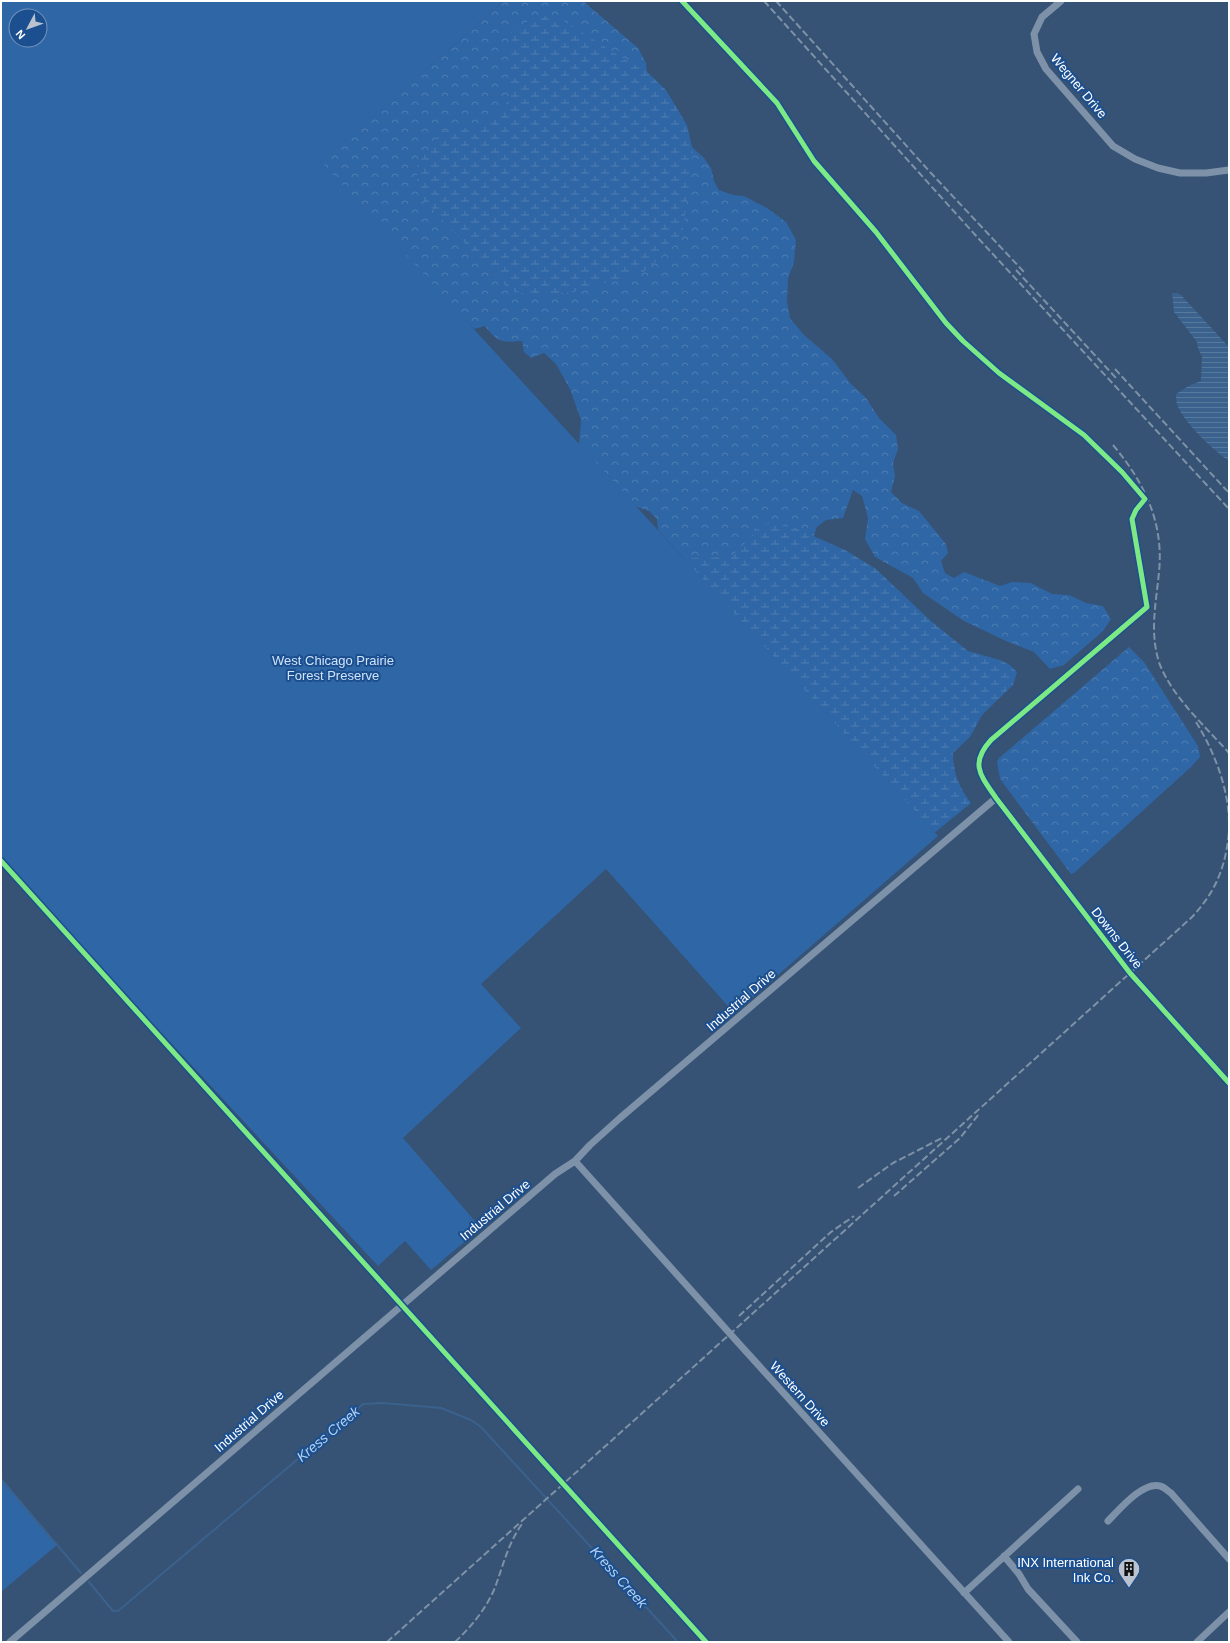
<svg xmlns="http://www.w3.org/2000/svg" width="1230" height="1643" font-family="Arial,sans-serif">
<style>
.forest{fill:url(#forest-crowns)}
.wetland{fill:url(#wetland-marsh)}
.park{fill:#2f66a5;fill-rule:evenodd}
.water{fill:url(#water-rules)}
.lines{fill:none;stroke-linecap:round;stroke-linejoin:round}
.stream{stroke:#3b618d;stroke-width:2}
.street{stroke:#7d92a8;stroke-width:7}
.rail{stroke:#7e92a7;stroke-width:2;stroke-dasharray:7 3;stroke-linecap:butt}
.cycleway-casing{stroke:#1b4f8f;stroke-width:8}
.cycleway{stroke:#7ce984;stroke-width:5}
.labels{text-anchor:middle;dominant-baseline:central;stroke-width:4;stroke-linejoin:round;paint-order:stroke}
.street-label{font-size:13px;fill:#fff;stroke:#1b4f8f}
.park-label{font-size:13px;fill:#cfe3fa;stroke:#1b4f8f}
.poi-label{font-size:13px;fill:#fff;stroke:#1b4f8f;text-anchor:end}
.water-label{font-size:14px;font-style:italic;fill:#b5d3f5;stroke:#1b4f8f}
</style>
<defs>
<pattern id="forest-crowns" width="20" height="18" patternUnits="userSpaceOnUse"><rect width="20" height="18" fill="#2f66a5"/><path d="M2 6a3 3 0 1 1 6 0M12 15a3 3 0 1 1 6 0" fill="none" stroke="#4e7db2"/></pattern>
<pattern id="wetland-marsh" width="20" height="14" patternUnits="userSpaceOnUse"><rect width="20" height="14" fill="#2f66a5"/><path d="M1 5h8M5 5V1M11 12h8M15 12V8" fill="none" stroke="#4e7db2"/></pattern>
<pattern id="water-rules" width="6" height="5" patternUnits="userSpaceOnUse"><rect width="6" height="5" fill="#3b618d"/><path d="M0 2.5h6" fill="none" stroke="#58799e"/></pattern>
</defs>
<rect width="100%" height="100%" fill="#365274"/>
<path class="forest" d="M504,1H583L638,48L646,63L648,83L684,140L704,158L711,168L714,181L719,190L733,195L744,196L767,208L786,222L796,240L794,262L788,278L787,301L790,318L803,334L832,359L851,384L866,398L879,418L896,435L898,449L893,463L895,476L891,492L902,503L919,511L946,544L948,553L941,561L945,573L954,578L964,572L1000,586L1012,582L1031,583L1052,594L1069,595L1086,603L1103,606L1111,619L1103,631L1064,665L1050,669L1034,652L1006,641L964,621L923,593L913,578L875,557L865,539L868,518L862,496L853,490L843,518L826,520L817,527L772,655L658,530L657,519L649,511L637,507L578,457L581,420L570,389L556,364L544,353L531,358L524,352L522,341C502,343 497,342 485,326L474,329L310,169Z
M1129,647L1144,662L1198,746L1200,757L1191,767L1074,873L1071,874L1000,779L997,762L999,758Z"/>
<path class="wetland" d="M546,16L561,19L632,64L641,66L666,90L687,125L693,151L682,239L641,274H635L618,281L609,282L591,287L582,288L574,292L536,295L515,292L507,287L422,198L417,190V165L438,136L443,131L474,127L486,122L506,104L510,95L512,31L526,22Z
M768,523L802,529L809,534L845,550L876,569L932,622L968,651L1000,660L1010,665L1017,672L1013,685L982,715L970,737L953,753C954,775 958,785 971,803L784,956L686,562L689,558L731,557L753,535L755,528Z"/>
<path class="park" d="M1,1H504L320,161L938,836L734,1013L606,869L481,984L521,1028L403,1138L481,1228L431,1270L405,1241L378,1266L1,860ZM16,16H40V40H16Z
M1,1479L57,1545L1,1592Z"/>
<path class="water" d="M1172,293H1178L1181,295L1229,347V461C1214,451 1182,421 1177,404C1176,401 1176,397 1176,394L1190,385L1201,381L1202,356L1198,349L1197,342L1174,312Z"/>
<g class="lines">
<path class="stream" d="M1,1479L81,1573
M89,1582L113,1611H118L363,1404L383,1403L441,1408L471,1420L481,1427L678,1642"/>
<path class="street" d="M682,1L777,103L814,161L876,232L946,323L963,341L999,373L1084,435L1122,472L1145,499L1136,510L1132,519L1147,607L991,740C969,764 981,776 996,798L1130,973L1229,1083
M1061,1L1042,17L1034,34L1037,52L1046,69L1113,146L1135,159L1158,168L1180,173H1206L1229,170
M575,1161L742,1347L1009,1642
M1108,1521C1119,1510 1143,1481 1160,1486C1164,1487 1168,1491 1171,1493L1229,1559
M1004,1556L1019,1574L1028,1589L1077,1642
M964,1593L1078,1489
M10,1642L555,1174L575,1161L590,1145L620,1118L996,798
M1197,1642L1229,1612"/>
<path class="rail" d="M764,1L978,238L1229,509
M776,1L930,172L1025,273
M1016,270L1116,378
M1115,369L1229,493
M1113,445C1144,482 1164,522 1159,572C1156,604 1149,634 1160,665C1174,699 1205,726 1229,753
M1196,722C1214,751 1228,787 1229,821
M858,1188L893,1163L942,1138
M894,1196L960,1138L979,1114
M739,1316L831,1232L854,1216
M387,1642L659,1398L1191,918C1216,892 1226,866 1229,831
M455,1642C471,1627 485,1610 494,1590C503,1567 507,1545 522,1524"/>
<g class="cycleway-casing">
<path id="cycleway" d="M682,1L777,103L814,161L876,232L946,323L963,341L999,373L1084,435L1122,472L1145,499L1136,510L1132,519L1147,607L991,740C969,764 981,776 996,798L1130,973L1229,1083
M1,861L706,1642"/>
</g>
<use href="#cycleway" class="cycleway"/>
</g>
<defs>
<g id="building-pin" transform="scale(1.15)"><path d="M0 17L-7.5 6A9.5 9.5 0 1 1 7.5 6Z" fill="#b9c2ce" stroke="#1b4f8f"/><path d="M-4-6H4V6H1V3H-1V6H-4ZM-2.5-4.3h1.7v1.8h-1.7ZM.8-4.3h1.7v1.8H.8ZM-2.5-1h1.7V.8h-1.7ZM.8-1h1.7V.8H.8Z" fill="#111"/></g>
</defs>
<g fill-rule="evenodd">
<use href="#building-pin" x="1129" y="1569"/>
</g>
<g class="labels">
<g class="street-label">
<text transform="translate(1079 86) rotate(50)">Wegner Drive</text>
<text transform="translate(1117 938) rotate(52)">Downs Drive</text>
<text transform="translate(741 1000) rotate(-41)">Industrial Drive</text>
<text transform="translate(495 1210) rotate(-40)">Industrial Drive</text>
<text transform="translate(800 1394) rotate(48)">Western Drive</text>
<text transform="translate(249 1421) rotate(-41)">Industrial Drive</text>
</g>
<g class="park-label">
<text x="333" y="660">West Chicago Prairie<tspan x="333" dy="15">Forest Preserve</tspan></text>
</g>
<g class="poi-label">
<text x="1114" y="1562">INX International<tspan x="1114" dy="15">Ink Co.</tspan></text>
</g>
<g class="water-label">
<text transform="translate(328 1434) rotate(-40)">Kress Creek</text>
<text transform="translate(619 1577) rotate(48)">Kress Creek</text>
</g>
</g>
<rect width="1230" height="1643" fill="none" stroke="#ffffff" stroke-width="4"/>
<g transform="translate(28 28) rotate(229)"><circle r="19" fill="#1b4f8f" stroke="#7695bc"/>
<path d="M0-3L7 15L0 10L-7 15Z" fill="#b9c2ce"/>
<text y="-6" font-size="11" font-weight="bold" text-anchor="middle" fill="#ffffff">N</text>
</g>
</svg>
